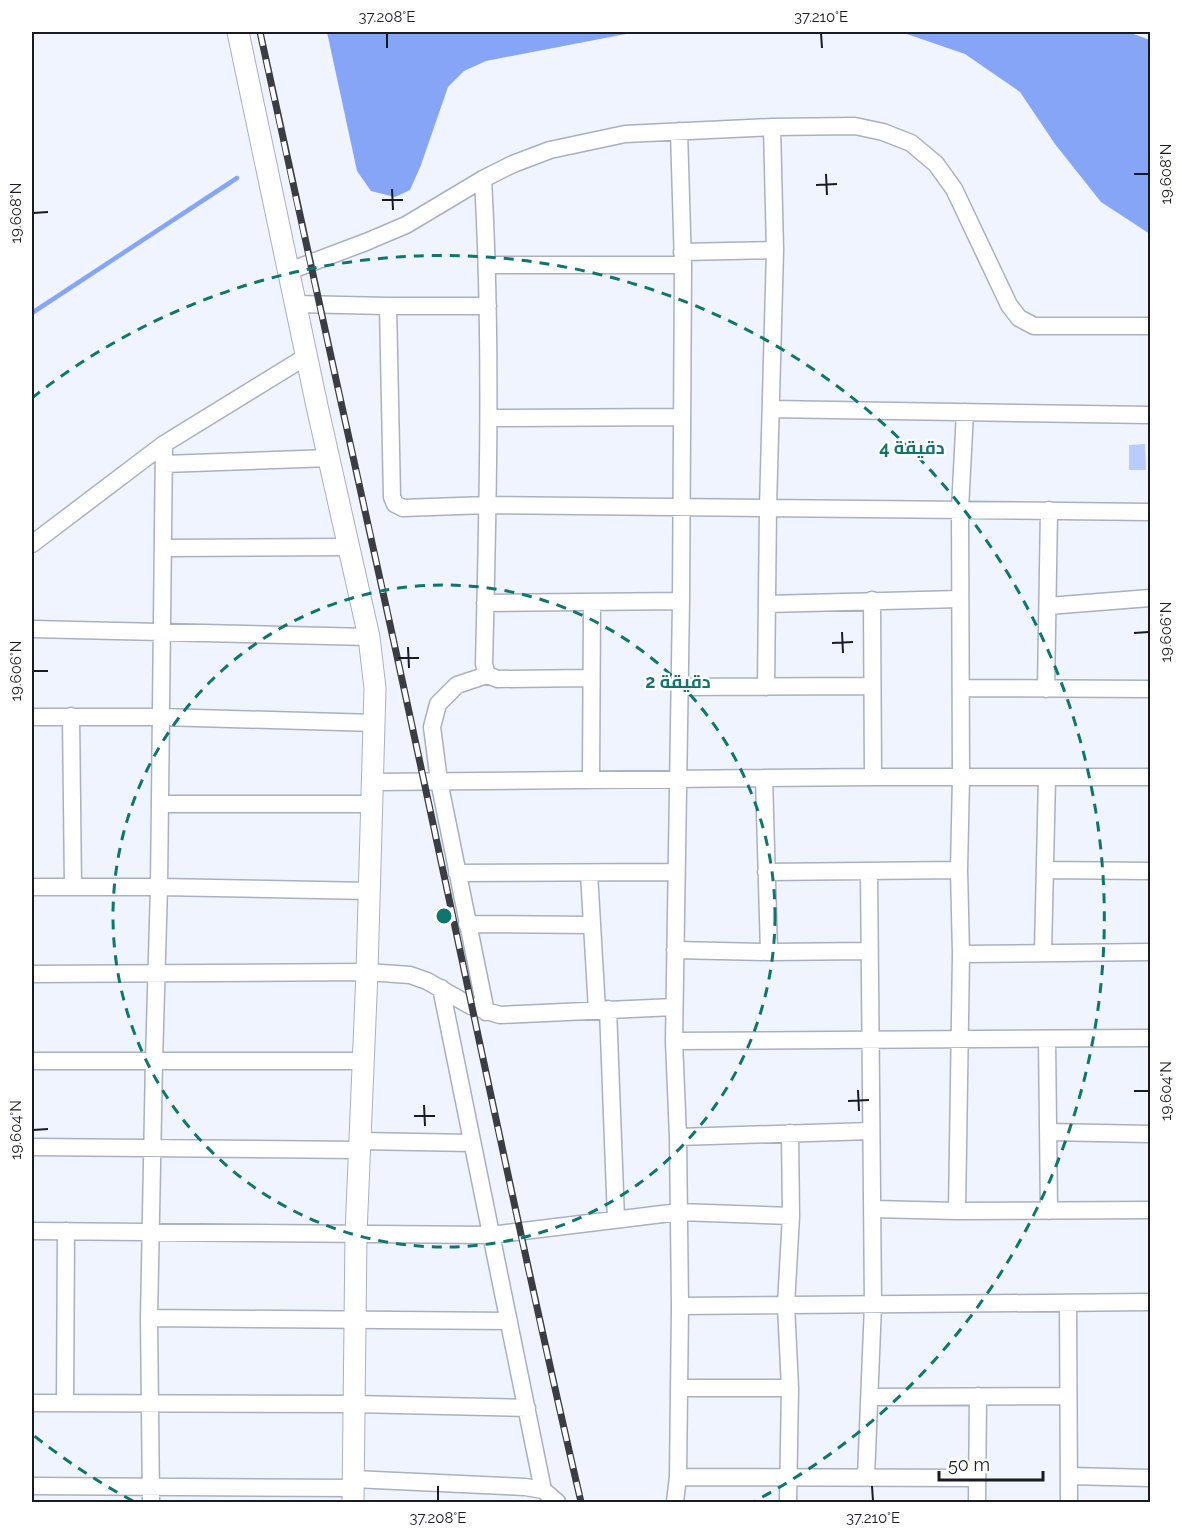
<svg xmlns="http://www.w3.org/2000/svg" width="1182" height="1534" font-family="Raleway,Cairo,sans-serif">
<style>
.water{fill:#87a5f6}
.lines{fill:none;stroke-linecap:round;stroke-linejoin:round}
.stream{stroke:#87a5f6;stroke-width:4.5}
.building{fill:#b9ccff}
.minor-casing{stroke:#a9b0c0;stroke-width:19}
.major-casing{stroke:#a9b0c0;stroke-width:23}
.minor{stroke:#fff;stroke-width:16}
.major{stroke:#fff;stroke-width:21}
.rail-casing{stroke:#3a3d44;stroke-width:7}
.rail{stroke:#fff;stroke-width:4.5;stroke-dasharray:14;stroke-linecap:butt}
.ticks{fill:none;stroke:#181b21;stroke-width:2}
.ring{fill:none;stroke:#0f766e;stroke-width:3;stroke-dasharray:10 8}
.centre{fill:#0f766e;stroke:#fff;stroke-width:3}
.ring-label{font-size:18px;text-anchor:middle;font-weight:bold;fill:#0f766e;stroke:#fff;stroke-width:4.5;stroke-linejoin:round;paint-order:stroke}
.neatline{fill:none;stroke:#181b21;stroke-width:2}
.ticks-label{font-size:15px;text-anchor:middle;fill:#181b21}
</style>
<rect width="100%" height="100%" fill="#eff4fe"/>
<path class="water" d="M327,32H636L486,61L464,71L448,87L421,165L410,190L395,197L371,191L357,171Z
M901,32H1128L1150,40V234L1101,202L1055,144L1020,92L965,54Z"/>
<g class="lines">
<path class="stream" d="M32,313L237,178"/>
</g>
<path class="building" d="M1145,444L1146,470H1129V445Z"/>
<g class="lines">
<g class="minor-casing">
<path id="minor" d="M772,127L855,126L883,132L911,143L936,164L954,189L1009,305L1019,318L1034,326H1150
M483,179C492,340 488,502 484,664L487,675L498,679L591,678
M682,252L775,250
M488,265H683
M289,271L366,242L406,225L483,179L513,164L550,150L625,134L772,127L775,250L768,508L766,687
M296,304L388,306
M488,306H388L392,497L395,504L403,508L487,505L1150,512
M771,409L1150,415
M489,418L681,417
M164,464L330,458
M32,544L164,444L307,356
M163,548L349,547
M872,600L873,777
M485,603L681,601
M767,604L960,599
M1048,606L1150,598
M32,629L369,637
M680,687L872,686
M962,688L1150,689
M1046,689L1049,510
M71,716L73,887
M32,717H161L375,723
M764,778L769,952
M591,779L592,602
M373,782L873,777H1150
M160,804H372
M1045,870L1150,871
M766,872L959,870
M457,873L676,872
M589,873L597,1010
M32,887H159L369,891
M467,924L592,925
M675,950L769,952L869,951
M1043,952L1047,777
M961,954L1150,952
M32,974L367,972L410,975L427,981L471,1006L500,1015L674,1007
M441,988L543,1490
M608,1009L616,1219
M486,1012L439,781L432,727L438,704L457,685L487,675
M1047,1039L1049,1211
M674,1041L1150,1038
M32,1061H363
M1048,1132L1150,1134
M678,1137L871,1131
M360,1141L472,1143
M32,1147L359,1150
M873,1209L957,1211L1150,1210
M957,1211L961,954L959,870L961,777L960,509L965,412
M32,1231L491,1235L679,1212L791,1216
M1068,1303L1069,1502
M680,1306L1150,1302
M149,1318L509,1321
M679,1388H790
M870,1397L1068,1396
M32,1403L354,1404L527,1408
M65,1403L66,1231
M1069,1476L1150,1478
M678,1477L977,1478
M866,1477L873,1305L869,871
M353,1479L525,1487L543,1490L557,1502
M32,1486L353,1488
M151,1502L149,1318L154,1061L159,887L164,444
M675,1502L678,1477L680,1306L678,1137L674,1041L681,601L683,265L679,131
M788,1502L790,1388L786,1305L791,1216L790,1133
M977,1502L978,1396"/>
</g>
<g class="major-casing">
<path id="major" d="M238,32L317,406L369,637L375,688L367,972L356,1234L353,1502"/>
</g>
<use href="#minor" class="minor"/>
<use href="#major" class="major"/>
<g class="rail-casing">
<path id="rail" d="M260,32C303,234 349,436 393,638C456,926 514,1215 581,1502"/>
</g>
<use href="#rail" class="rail"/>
</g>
<path class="ticks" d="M387,33V48M821,33L822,48M826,174L827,195M1134,174H1149M816,185L837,184M392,189L393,210M382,200H403M33,213L48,212M842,632L843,653M1134,633L1149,632M832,643L853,642M408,647L409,668M398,658H419M33,671H48M858,1090L859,1111M1134,1091H1149M848,1101L869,1100M424,1105L425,1126M414,1116H435M33,1130L48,1129M438,1486V1501M872,1486L873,1501"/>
<g class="ring">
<circle cx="444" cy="916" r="331"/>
<path d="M133 1501A662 662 0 0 1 32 1434M32 398A662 662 0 1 1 755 1501"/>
</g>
<circle cx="444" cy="916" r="9" class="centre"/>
<g class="ring-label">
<text x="912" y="454">4 دقيقة</text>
<text x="678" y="688">2 دقيقة</text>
</g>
<rect width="1182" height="1534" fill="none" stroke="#ffffff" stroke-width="66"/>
<path d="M939 1471v9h104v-9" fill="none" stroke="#181b21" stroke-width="3"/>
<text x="948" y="1471" font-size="18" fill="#181b21" stroke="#ffffff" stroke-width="4.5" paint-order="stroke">50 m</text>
<rect x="33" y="33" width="1116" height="1468" class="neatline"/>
<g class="ticks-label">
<text x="387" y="22">37.208°E</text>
<text x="821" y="22">37.210°E</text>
<text transform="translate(1166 174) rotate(-90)" y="5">19.608°N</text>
<text transform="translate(16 213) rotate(-90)" y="5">19.608°N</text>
<text transform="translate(1166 632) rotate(-90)" y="5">19.606°N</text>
<text transform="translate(16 671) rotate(-90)" y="5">19.606°N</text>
<text transform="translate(1166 1091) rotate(-90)" y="5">19.604°N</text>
<text transform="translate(16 1130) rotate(-90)" y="5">19.604°N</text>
<text x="438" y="1523">37.208°E</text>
<text x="873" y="1523">37.210°E</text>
</g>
</svg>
